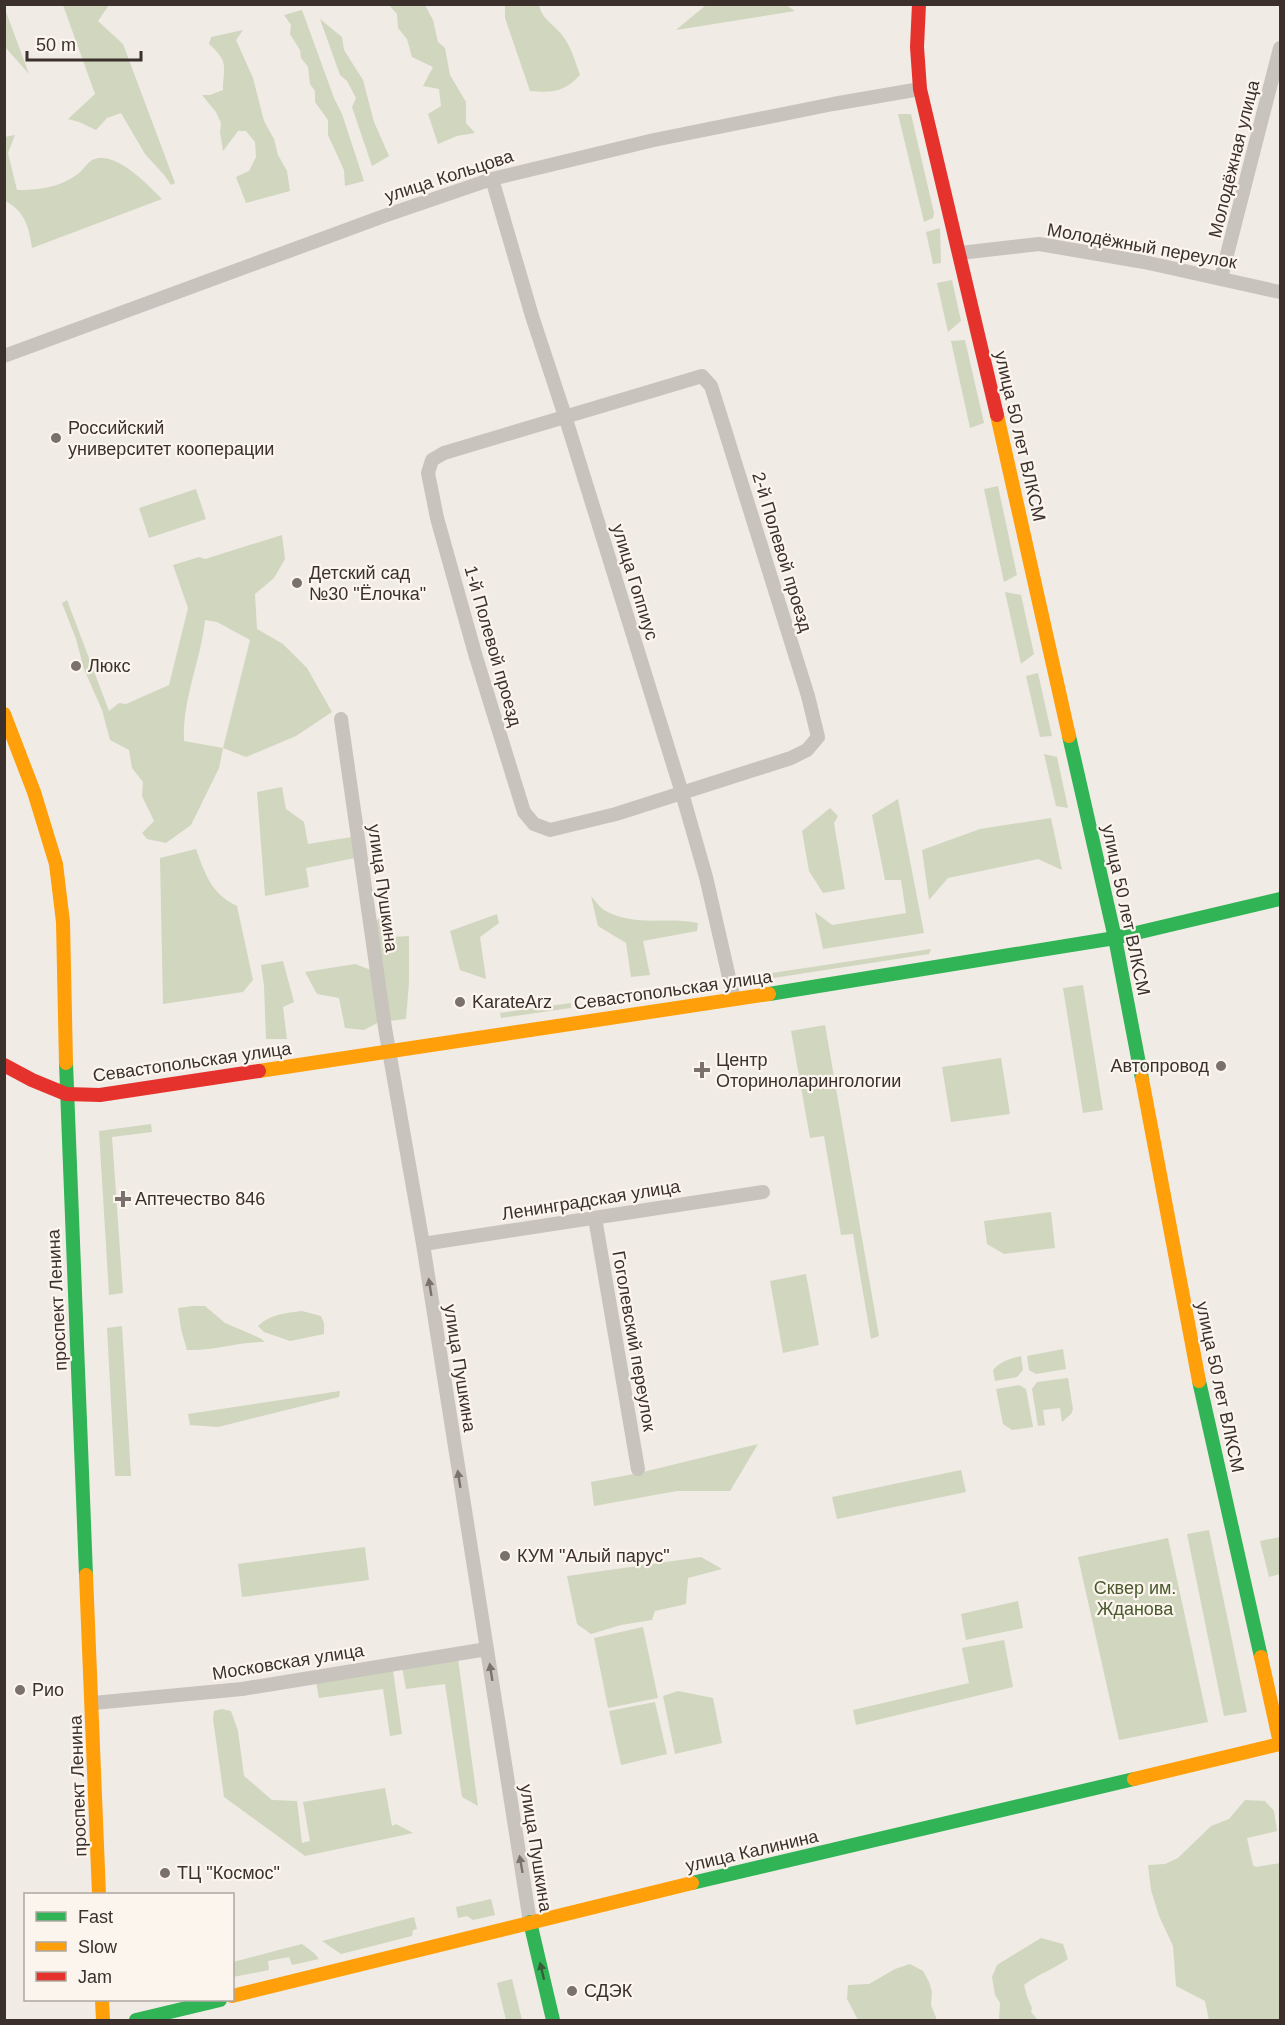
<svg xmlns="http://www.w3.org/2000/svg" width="1285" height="2025" font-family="Helvetica,sans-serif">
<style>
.green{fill:#d1d6bf;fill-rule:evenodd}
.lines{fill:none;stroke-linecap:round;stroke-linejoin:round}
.street{stroke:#c9c3be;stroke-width:14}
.fast{stroke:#30b455;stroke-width:14}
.slow{stroke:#ff9f0a;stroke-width:14}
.jam{stroke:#e5322d;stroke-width:14}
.oneway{fill:#7b726d}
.oneway2{fill:#375e3a}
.poi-dot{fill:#7a716c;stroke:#fbf5ee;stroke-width:2}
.labels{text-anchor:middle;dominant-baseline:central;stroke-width:4.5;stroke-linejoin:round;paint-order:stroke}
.street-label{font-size:18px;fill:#3b302b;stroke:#fbf5ee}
.poi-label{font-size:18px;fill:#3b302b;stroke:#fbf5ee;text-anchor:start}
.park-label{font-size:18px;fill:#4a5a2e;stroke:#fbf5ee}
</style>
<rect width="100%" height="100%" fill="#f0ebe5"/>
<path class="green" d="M63,5H109L98,21L123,44L175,183L171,185L165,176L145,154L121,113L107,118L96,130L79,122L68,119L95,94Z
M389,5H425L433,20L438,42L445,48L450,75L466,102V123L475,133L457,136L438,144L428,114L441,106L439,89L423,86L433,67L412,57L407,39L398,28L397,14Z
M505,5H539C543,21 553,23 562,35C571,46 575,61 580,75C564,92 553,93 530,91L505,18Z
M706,5H786L795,11L676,30Z
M5,9L29,74L5,47Z
M302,10L334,98L342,114L364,181L345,186L344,170L328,135V120L315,102V91L310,84L308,67L301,58L300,50L290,34L291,25L284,15Z
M320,19L342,37L344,50L363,80L374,122L389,156L372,166L352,107L356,98L347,81L340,75Z
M243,30L236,40L253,78L264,121L274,139L278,155L287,171L290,191L246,203L236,177L249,171L256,157L255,142L246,131H238L223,151L220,132L221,123L216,112L202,95H210L223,90C223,66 230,63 209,44L211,37Z
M898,114H911L934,213L933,218L924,222Z
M15,135L8,153L17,190C37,190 58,188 75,176C82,172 86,164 92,160C115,149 148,185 162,199L32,248C29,227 25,211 5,201V137Z
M940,228L941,263L933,264L926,232Z
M952,280L961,321L948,332L937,283Z
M965,340L984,423L970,428L951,341Z
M998,486L1017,575L1004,582L984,489Z
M196,489L206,519L149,538L139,508Z
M282,535L285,559L274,578L255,594L257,629L283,644L307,668L332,712L296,736L246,757L223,748L219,768L191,825L166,843L147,839L142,833L154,821L142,796L143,782L132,768L129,750L110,740L102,710L84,669L76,639L62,603L67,600L109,711L119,703L126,704L169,685L188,608L173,565L199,557L205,559ZM205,620L217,622L250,640L223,748L184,741C182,700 201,660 205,620Z
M1005,592L1021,595L1034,654L1021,664Z
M1038,673L1052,736L1040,737L1026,676Z
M1044,754L1057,757L1068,808L1056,806Z
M282,787L286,809L304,822L308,844L352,837L355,858L306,868L309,887L265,896L257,792Z
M898,799L924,933L823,949L815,912L832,925L906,913L901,880H885L872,815Z
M830,808L838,816L834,823L845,889L823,893L809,871L802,831Z
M1051,818L1062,870L1038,859L948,878L929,900L922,850L980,829Z
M196,849C206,876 211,893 237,906L253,980L243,992L163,1004L160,858Z
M591,896C595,900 599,907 604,910C636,928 665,916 698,923L697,931L643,941L650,975L631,977L626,943L598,926Z
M384,912L392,937L409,936V983L406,1019L389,1021L375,923Z
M497,914L499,923L480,937L486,979L460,970L450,931Z
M931,949L929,954L760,980L759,975Z
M283,961L294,1002L283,1007L287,1039H266L264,986L261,965Z
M355,964L371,970L379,1022L364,1030L345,1028L339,998L317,994L305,972Z
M716,982L711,988L617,1001L614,997Z
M1083,985L1103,1110L1083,1113L1063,988Z
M571,1003V1008L501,1018L500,1013Z
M825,1025L879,1336L871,1339L853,1234L841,1235L824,1136L810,1138L791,1031Z
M1001,1058L1010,1114L951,1122L942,1067Z
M151,1124L152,1132L112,1137L123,1293L109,1295L99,1131Z
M1051,1212L1055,1248L1004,1254L987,1244L984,1221Z
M806,1274L819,1345L783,1353L770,1281Z
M193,1306H205L225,1323L260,1338L265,1342C238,1342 214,1351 187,1350L181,1329L178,1308Z
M302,1311L321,1316L324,1323V1334L290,1341L264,1332L258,1326C270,1314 286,1313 302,1311Z
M122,1326L131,1476H115L107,1328Z
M1063,1349L1066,1369L1036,1374L1029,1370L1027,1356Z
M1021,1356L1023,1370L1017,1377L995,1381L993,1370C1001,1361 1009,1359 1021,1356Z
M1068,1378L1073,1409L1071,1414L1062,1422L1060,1408L1043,1410L1045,1425L1038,1426L1032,1389L1037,1382Z
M1019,1385L1026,1389L1033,1427L1012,1430L1003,1424L996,1389Z
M340,1391L339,1397L218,1427L190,1425L188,1414Z
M758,1444L730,1491H677L594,1506L591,1482L639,1473Z
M961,1470L966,1492L837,1519L832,1497Z
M1209,1530L1247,1712L1224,1716L1187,1534Z
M1280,1537V1574L1269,1577L1260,1541Z
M1168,1538L1208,1722L1119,1740L1078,1557Z
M365,1547L369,1580L242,1597L238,1564Z
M701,1557L722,1569L688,1578L686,1604L655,1611L652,1620L621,1625L591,1634L577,1624L567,1576Z
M1018,1601L1023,1628L966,1640L961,1614Z
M643,1627L658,1698L608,1708L594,1638Z
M1004,1640L1013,1687L856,1725L853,1710L969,1683L962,1648Z
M458,1659L478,1806L462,1797L445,1684L406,1689L402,1667Z
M393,1670L402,1734L390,1736L383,1689L319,1698L316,1682Z
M678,1691L713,1698L722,1743L675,1754L663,1696Z
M655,1702L667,1754L621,1765L609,1711Z
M222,1709L231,1711L238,1731L244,1776L272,1800L297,1801L302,1843L310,1841L303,1802L385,1788L392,1826L396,1824L413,1833L305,1856L224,1797L213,1719L214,1711Z
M1245,1800L1265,1801L1274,1811L1277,1831L1247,1838L1253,1865L1256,1867L1280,1863V2020H1209L1205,2001L1176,1986L1173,1946L1159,1916L1151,1890L1148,1865L1165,1864L1178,1858L1211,1826L1229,1819Z
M491,1899L495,1915L473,1920L467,1916L458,1918L456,1907Z
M414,1917L417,1929L413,1930L412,1936L341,1954L322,1941Z
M1041,1938L1063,1944L1068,1959C1054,1969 1038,1974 1024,1985L1027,1996L1032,2008L1031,2012L1038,2020H999L1000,2003L995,1995L992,1977L997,1965Z
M302,1944L314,1953L319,1959L292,1965L289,1957L268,1961L269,1970L233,1977V1962Z
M910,1964L923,1971L929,1982L932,1992L931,2005L937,2020H858L847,1999L848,1985L869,1984L895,1969Z
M512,1979L522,2020H506L497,1983Z"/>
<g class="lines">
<path class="street" d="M492,179L532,316L565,416L682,793L706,877L734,999
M960,253L1039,244L1144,262L1280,292
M1221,278L1280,48
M4,356L384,216L492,179L654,140L833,104L920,89
M702,376L711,386L719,411L808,696L818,737L807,750L791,758L616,814L550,830L534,824L524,812L476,657L437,518L428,473L432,460L444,453Z
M341,719L385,1028L423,1244L530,1922
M595,1218L638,1469
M423,1244L763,1192
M93,1703L242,1689L487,1649"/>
<path class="fast" d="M1069,736L1115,938L1142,1079
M769,994L1115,938L1280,899
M66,1063L86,1575
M1199,1381L1261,1657
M692,1883L1134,1779
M530,1922L553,2020
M136,2020L220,2000"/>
<path class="slow" d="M997,415L1069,736
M4,714L34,792L56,864L63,922L66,1063
M259,1071L769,994
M1142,1079L1199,1381
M86,1575L99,1894
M1261,1657L1280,1743
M1134,1779L1280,1744
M232,1996L692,1883
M102,2000L103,2020"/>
<path class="jam" d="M919,4L917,47L920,89L997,415
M4,1065L32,1080L66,1094L100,1095L259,1071"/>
</g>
<defs><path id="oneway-solid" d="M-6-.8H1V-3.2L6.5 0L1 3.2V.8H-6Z" transform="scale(1.5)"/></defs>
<g class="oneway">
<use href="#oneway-solid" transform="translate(430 1287) rotate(-99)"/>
<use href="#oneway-solid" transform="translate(459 1479) rotate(-99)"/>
<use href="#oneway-solid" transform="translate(491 1672) rotate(-99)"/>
<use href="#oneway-solid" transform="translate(521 1864) rotate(-100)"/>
</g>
<use class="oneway2" href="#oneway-solid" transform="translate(542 1971) rotate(-103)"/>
<g class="poi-dot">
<circle cx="56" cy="438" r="6"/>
<circle cx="297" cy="583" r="6"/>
<circle cx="76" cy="666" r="6"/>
<circle cx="460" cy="1002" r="6"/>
<circle cx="1221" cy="1066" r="6"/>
<path d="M699 1061h6v6h6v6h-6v6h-6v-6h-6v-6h6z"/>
<path d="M120 1190h6v6h6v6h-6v6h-6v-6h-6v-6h6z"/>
<circle cx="505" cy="1556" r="6"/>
<circle cx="20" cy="1690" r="6"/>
<circle cx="165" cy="1873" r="6"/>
<circle cx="572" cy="1991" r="6"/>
</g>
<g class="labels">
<g class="street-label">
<text transform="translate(1234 159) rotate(-76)">Молодёжная улица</text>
<text transform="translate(449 176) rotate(-18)">улица Кольцова</text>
<text transform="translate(1142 246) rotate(10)">Молодёжный переулок</text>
<text transform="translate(1020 436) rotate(77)">улица 50 лет ВЛКСМ</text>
<text transform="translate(782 552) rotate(73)">2-й Полевой проезд</text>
<text transform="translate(635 582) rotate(73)">улица Гоппиус</text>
<text transform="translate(493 646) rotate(74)">1-й Полевой проезд</text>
<text transform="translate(383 888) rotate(82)">улица Пушкина</text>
<text transform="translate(1126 910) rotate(78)">улица 50 лет ВЛКСМ</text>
<text transform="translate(673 990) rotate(-8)">Севастопольская улица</text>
<text transform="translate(192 1062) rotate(-8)">Севастопольская улица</text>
<text transform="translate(591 1200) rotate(-9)">Ленинградская улица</text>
<text transform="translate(57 1300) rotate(-93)">проспект Ленина</text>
<text transform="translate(634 1341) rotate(80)">Гоголевский переулок</text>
<text transform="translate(460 1368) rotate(81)">улица Пушкина</text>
<text transform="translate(1220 1387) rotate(78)">улица 50 лет ВЛКСМ</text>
<text transform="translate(288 1662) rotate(-9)">Московская улица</text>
<text transform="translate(78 1786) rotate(-92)">проспект Ленина</text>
<text transform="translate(536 1848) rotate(81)">улица Пушкина</text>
<text transform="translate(752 1851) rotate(-13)">улица Калинина</text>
</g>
<g class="poi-label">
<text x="68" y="428">Российский<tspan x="68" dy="21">университет кооперации</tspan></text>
<text x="309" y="573">Детский сад<tspan x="309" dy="21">№30 "Ёлочка"</tspan></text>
<text x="88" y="666">Люкс</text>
<text x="472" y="1002">KarateArz</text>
<text x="716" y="1060">Центр<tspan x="716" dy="21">Оториноларингологии</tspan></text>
<text x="1209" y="1066" text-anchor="end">Автопровод</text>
<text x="135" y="1199">Аптечество 846</text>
<text x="517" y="1556">КУМ "Алый парус"</text>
<text x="32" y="1690">Рио</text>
<text x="177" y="1873">ТЦ "Космос"</text>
<text x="584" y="1991">СДЭК</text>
</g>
<g class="park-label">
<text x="1135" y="1588">Сквер им.<tspan x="1135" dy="21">Жданова</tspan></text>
</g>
</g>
<rect width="1285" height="2025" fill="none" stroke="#3b302b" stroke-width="12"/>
<rect x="24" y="1893" width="210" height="108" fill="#fbf5ee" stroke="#aea6a0" stroke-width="1.5"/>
<rect x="36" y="1912" width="30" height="9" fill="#30b455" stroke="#aea6a0" stroke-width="1.5"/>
<text x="78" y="1923" font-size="18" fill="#3b302b">Fast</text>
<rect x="36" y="1942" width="30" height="9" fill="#ff9f0a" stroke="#aea6a0" stroke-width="1.5"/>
<text x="78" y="1953" font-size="18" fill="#3b302b">Slow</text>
<rect x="36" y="1972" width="30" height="9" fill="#e5322d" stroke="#aea6a0" stroke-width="1.5"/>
<text x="78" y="1983" font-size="18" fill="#3b302b">Jam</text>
<path d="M27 51v9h114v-9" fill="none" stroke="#3b302b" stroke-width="3"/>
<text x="36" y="51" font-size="18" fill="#3b302b" stroke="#fbf5ee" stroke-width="4.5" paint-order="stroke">50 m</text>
</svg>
